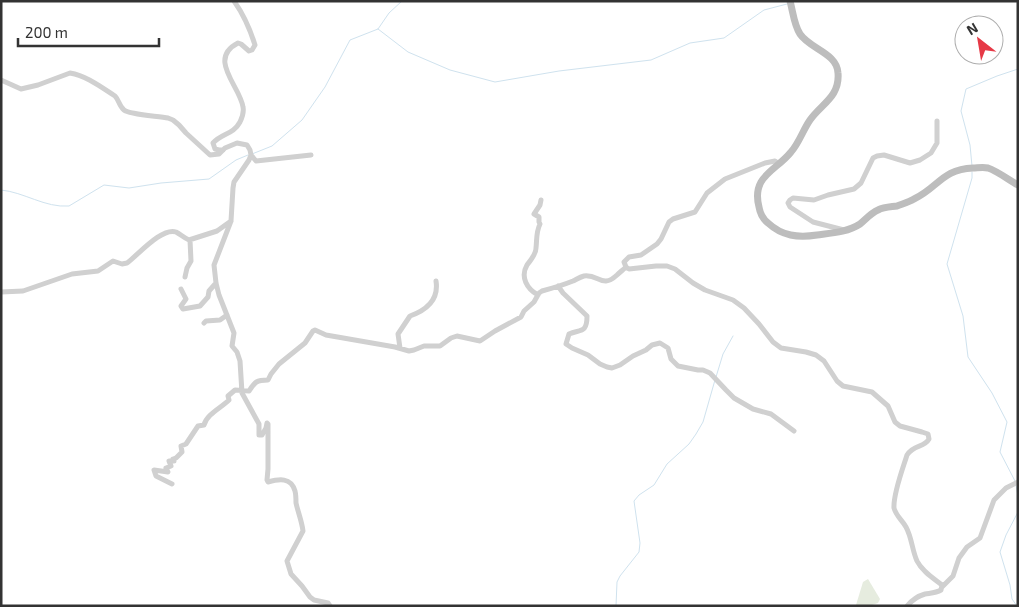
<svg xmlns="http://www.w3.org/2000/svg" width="1019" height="607" font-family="'Exo 2',sans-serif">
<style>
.green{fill:#e6ecdf}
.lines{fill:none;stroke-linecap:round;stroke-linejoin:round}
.stream{stroke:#cfe2ee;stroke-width:1}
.street{stroke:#d0d0d0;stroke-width:5}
.secondary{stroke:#bdbdbd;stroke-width:7}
</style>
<rect width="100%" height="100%" fill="#fff"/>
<path class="green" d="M868,579L880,599L878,603L869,606H856V605L863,582Z"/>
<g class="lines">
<path class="stream" d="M378,29L408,52L450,70L495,82L559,71L651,60L690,43L724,38L764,10L787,4
M252,154L272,146L302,120L325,87L350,40L378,29L389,13L402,1
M972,166L970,145L961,111L966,89L997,76L1018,69
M972,172V178L947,264L963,316L968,357L992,393L1007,422L1000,452L1015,481
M1,190C24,192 45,208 69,206L104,185L129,188L161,183L209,179L236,160L248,155
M716,377L723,354L733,336
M1016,485L1018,496
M616,606L617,582L620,576L639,552L640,543L634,501L639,495L654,485L667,464L689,444L696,434L703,422L715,380
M1017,606L1012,599L1010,585L1000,552L1006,535L1018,512"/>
<path class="street" d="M1,80L21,89L38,85L70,73C87,76 101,87 115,96C119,100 119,106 124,110C130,115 159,116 168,118L173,120L179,125L186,133L210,155L219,154L225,148L237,143L247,145L250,150L251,155L249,160L234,182L233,188L231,221L214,265L216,283L219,295L234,333L232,346L237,352L240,361L242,393L259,424V435H262L266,428L267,423L268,424V469L267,480L268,482C279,479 291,477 295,491C296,495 296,499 296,503C298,512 302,522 303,531L287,561L291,574L302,586L310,597L314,600L328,603L330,606
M223,150H219L215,149L213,143C222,133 233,135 240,122C242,118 244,112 243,107C240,86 207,59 238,43L241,44L249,51L252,50L255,45C250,29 244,15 234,1
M251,155L256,161L311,155
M779,164L775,161L765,163L725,179L707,193L695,212L673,219L669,222L661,239L657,244L641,255L629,257L624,262L626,267L629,269L656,266H667L675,269L693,283L705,290L733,300L744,308L759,324L773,342L781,348L806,352L816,355L824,361L837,381L843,386L872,392L888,406L895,422L900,426L922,432L928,434L929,439C924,448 914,444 907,455C903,468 893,494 894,508C896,516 902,520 906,527C912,538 912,550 917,561C922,571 933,578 942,585L941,590C936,593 931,593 925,594C918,596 912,600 907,606
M844,230L813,222L790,207L788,203L790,200L793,198L814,200L828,195L854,189L861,183L873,158L877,156L884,155L910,163L920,160L931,153L937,143V121
M185,277L187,268L191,261L190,240
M558,286L563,293L587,316C587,334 580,329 569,334L566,344L572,348L588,355L600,364L607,367L612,368L620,365L633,356L646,350L652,345L660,343L668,348L671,359L678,366L698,370H703L710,373L726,390L734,398L753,409L771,414L794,431
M181,289L186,299L181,306L183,309L200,306L208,297L209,291L216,283
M1,292L23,291L72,274L98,271L113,261L122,264L127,263C138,255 162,227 176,232C180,234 184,238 189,240L217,231L231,221
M538,295C527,289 520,277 527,265C531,260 536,254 536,248C537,239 536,232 540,224L539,222V217L534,214L540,205L541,200
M204,323L206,321L220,320L227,315
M400,348L398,334L410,316C427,310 439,300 436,281
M172,484L156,476L154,470L168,472L166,468L171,466L169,461H174L173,459L176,458L182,452L181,446L186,444L198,426L204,425C207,414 221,408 229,400L228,396L235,390L249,391C255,382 256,380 268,380L271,374L279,364L305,343L313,331L315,330L326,335L395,347L409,351L414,350L424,346H440L451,338L457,336L480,341L495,331L521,317L524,311L534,302L539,293L542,291C553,288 563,285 573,281C577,279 580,277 584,276C599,274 602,289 617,275C620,272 623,270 626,267
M942,587L953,576L959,558L967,547L980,538L994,500L1006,488L1018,482"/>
<path class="secondary" d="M790,1C793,12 794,25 800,34C810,49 837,53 838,73C840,97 821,104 810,120C803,130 799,143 791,152C776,171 751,176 759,207C760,213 763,219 768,223C782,236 798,238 817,235C832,233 848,232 860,224C866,219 871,213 878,210C884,207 890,207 897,206C902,204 909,202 914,199C938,188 942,169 973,168C977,168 983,167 988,168C997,171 1009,180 1018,185"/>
</g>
<rect width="1019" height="607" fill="none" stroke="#333333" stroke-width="5"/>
<g transform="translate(979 40) rotate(329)"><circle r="24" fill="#ffffff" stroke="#adadad"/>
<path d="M0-4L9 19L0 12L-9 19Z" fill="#e63946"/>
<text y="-8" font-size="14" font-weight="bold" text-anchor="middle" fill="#333333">N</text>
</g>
<path d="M18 38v8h141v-8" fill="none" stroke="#333333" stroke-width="2.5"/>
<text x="25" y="38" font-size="15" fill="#333333" stroke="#ffffff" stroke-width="4" paint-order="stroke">200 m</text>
</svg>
